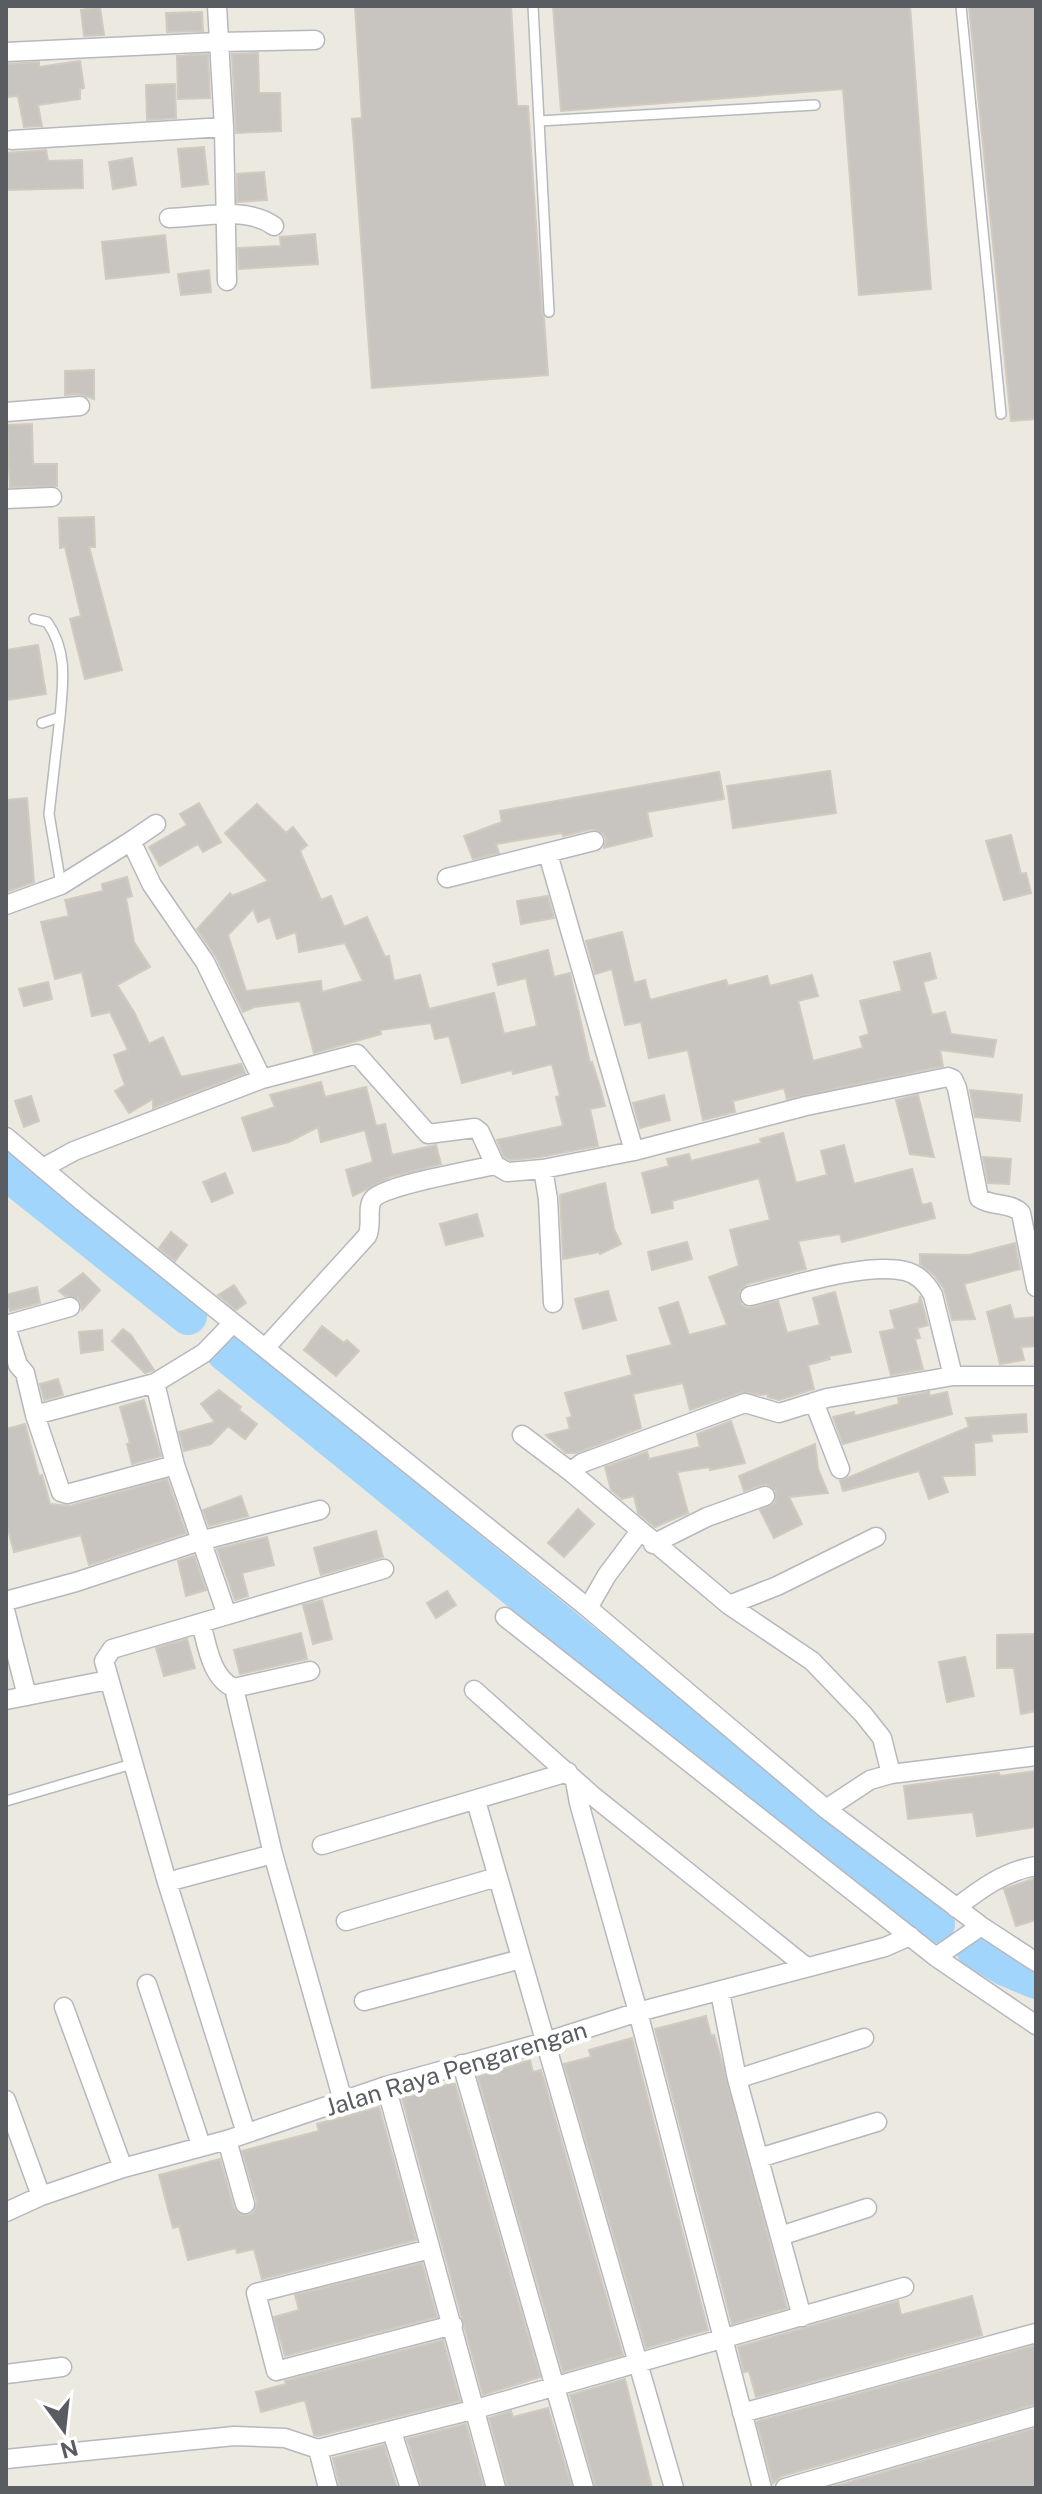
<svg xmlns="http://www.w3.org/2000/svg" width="1042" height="2494" font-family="'Public Sans',sans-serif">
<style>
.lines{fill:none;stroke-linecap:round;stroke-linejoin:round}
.river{stroke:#a1d5fb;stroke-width:38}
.building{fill:#c8c5c0;stroke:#d0cabf;stroke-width:2;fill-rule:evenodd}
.lane-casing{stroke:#b6b8bd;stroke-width:12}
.street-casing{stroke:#b6b8bd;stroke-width:21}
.lane{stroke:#fff;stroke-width:9}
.street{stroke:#fff;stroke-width:18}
.labels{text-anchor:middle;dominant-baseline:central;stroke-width:8;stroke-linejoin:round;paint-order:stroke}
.street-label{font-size:24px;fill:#595c61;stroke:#fff}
</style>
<rect width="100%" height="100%" fill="#ebe9e0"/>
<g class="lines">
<path class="river" d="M6,1171L188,1316
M225,1352L631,1682L936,1924
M975,1949L1005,1967L1036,1980"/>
</g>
<path class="building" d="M355,6H511L517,106H528L542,312L544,318L548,375L372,388L352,119L362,118Z
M553,6H910L931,289L859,295L843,89L561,111Z
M969,6H1036V419L1011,421Z
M100,7L104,35L84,36L81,10Z
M202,12L203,31L167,32L166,13Z
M258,53L259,93H280L281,131L236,133L232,54Z
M208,54L210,98L178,99L177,56Z
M80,61L84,88L80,89V99L38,105L42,126L24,127L18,96L6,97V64L39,62V67Z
M175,84L176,118L147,120L146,85Z
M204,147L208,184L182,187L178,149Z
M46,150L48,161L82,160L83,188L6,190V153Z
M132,158L136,185L113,189L109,162Z
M264,172L267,200L237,202V174Z
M315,234L318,264L239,269L238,248L281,246L280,237Z
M165,235L169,272L106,279L102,242Z
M209,270L211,292L181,295L178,274Z
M94,370V399L80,394L65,395V371Z
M32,424L33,464H57V486L10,487L7,425Z
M94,517L95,547H89L122,670L85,679L70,619L81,616L65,547L60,548L59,518Z
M38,645L46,694L6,700V650Z
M830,771L836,813L733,828L727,786Z
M719,772L724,799L647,812L652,836L604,848L606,839L603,833L592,829L563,836L562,833L496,844L499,853L473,859L464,836L502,822L500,811Z
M27,798L34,882L6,892V800Z
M199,803L221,842L203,852L198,844L160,866L149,847L187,825L180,814Z
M257,804L286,833L293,827L307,845L300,851L321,900L331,896L344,927L367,917L385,957L389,956L394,981L420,975L429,1009L494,993L504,1034L537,1026L526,978L498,985L493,964L548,950L554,977L570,973L590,1063L592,1062L600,1087L605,1106L590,1109L598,1146L540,1157L510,1160L504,1157L497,1140L563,1126L556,1097L560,1096L552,1064L513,1074L512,1070L462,1083L449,1036L435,1039L431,1023L380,1030L381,1034L314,1053L300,1001L254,1007L243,1012L216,957L197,929L230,893L232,896L268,881L225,833ZM253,909L258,922L270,917L277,939L296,932L299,952L345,943L363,981L322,992L321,981L246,991L228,935Z
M1011,835L1021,874L1026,873L1031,893L1004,900L986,841Z
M127,877L132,896L126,898L134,942L150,967L117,985L134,1012L149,1044L163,1037L181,1077L241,1064L245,1073L153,1108V1099L129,1113L115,1091L125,1085L114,1055L128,1050L110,1012L92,1016L82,972L55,979L41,922L69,916L65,900L103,891L102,884Z
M548,896L554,918L521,924L517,901Z
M622,932L634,983L645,980L650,1000L726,980L728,986L767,976L770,986L812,975L818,996L798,1001L813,1061L863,1048L860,1037L869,1034L860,1001L902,991L894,962L930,953L936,978L923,982L932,1015L945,1012L951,1034L996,1040L993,1057L940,1050L943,1066L787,1099L784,1088L733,1101L735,1112L703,1120L688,1050L649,1058L641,1022L625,1025L612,969L595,974L586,941Z
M48,982L52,999L24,1006L19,989Z
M321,1082L325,1097L366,1087L376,1126L385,1124L392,1155L436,1145L441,1164L390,1177L353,1196L346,1170L373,1162L365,1130L321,1142L318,1127L289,1142L253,1151L242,1118L275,1107L270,1095Z
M970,1090L1022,1095L1020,1121L975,1117Z
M664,1095L670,1120L640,1128L633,1103Z
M918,1095L934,1157L910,1154L896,1100Z
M31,1096L39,1121L24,1127L15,1101Z
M783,1133L796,1183L827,1175L821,1151L844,1145L854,1184L912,1169L922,1205L931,1203L935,1218L842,1242L840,1234L798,1241L806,1269L747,1284L739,1292L741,1304L748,1308L778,1301L787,1333L820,1325L813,1298L835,1292L851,1352L829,1356L830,1359L808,1365L814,1389L779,1400L768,1397V1394L761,1395L742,1392L690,1410L683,1383L633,1394L641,1428L576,1453H566L546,1435L570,1429L567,1418L572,1417L565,1393L632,1375L627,1356L672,1345L659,1308L678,1302L689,1335L727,1325L709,1277L739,1266L730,1230L770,1220L759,1178L672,1201L673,1208L652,1213L642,1173L669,1166L667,1159L689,1154L691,1161L762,1143L760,1139Z
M983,1157L1011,1159L1009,1184L988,1183Z
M225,1173L233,1193L212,1202L203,1182Z
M605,1183L614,1229L621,1244L600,1254L599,1252L563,1259L560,1195Z
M477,1214L483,1236L446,1245L440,1224Z
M171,1232L187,1245L175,1261L159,1248Z
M687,1242L692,1259L652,1270L648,1252Z
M1015,1243L1020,1269L964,1284L975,1319L952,1320L944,1289L934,1275L920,1264V1254L969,1255Z
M83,1273L100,1290L82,1310L78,1298L65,1296L59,1291Z
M234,1285L246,1303L236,1310L218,1295Z
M37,1287L40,1303L10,1311L6,1295Z
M608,1291L616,1320L583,1329L575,1299Z
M920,1296L928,1325L917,1328L920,1338L915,1339L923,1369L891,1375L880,1332L895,1329L890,1311L919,1303Z
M1010,1305L1014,1319L1036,1317V1346L1021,1347L1024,1360L1000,1364L987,1312Z
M322,1326L344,1343L347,1340L359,1351L336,1376L304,1350Z
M123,1329L131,1335L154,1370L145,1373L112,1341Z
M102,1330L103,1350L81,1353L79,1332Z
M58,1379L63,1395L44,1400L40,1384Z
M219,1390L241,1407L239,1410L257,1424L245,1439L228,1426L211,1444L184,1451L179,1432L215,1422L201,1404Z
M929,1392L930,1396L947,1392L952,1414L843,1444L833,1417L854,1412L855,1416L899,1404L898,1398Z
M144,1400L161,1456L132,1464L127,1444L130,1443L120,1407Z
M1026,1414L1027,1432L991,1434L992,1441L974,1443L975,1475L942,1476L948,1492L929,1499L919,1471L843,1491L840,1481L969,1427L966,1418Z
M731,1421L745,1463L710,1470V1467L677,1472L688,1513L655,1527L638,1513L634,1496L622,1499L611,1490L605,1467L647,1452L649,1459L700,1447L697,1434Z
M25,1424L39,1476L42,1475L50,1504L70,1506L167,1479L186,1533L89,1565L81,1535L14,1552L6,1522V1429Z
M815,1444L818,1469L828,1493L789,1497L802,1524L774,1538L760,1510L775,1503L776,1491L766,1484L744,1491L739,1476Z
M241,1496L248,1516L209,1526L203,1510Z
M578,1509L594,1524L564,1557L548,1543Z
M376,1531L383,1557L321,1575L314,1548Z
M267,1537L274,1565L242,1573L248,1596L235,1600L217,1549Z
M194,1556L206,1590L186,1596L178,1561Z
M447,1591L456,1605L436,1618L427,1603Z
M322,1600L332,1639L313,1644L303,1605Z
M301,1633L307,1659L240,1674L234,1650Z
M1036,1634V1711L1021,1714L1014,1668H997V1635Z
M187,1639L195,1668L164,1676L156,1648Z
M965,1657L974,1696L947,1702L939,1662Z
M1036,1771V1827L977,1836L973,1812L908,1819L904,1786L999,1773L1000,1776Z
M1036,1878V1920L1016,1926L1004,1889Z
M706,2016L711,2036L714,2035L718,2048L787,2308L732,2324L655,2029Z
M632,2038L708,2330L646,2348L564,2064L591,2057L589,2050Z
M530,2060L533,2072L541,2070L623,2355L563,2372L478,2077Z
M450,2084H455L540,2377L483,2395L402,2098Z
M379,2107L416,2240L262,2279L254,2249L237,2253L236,2248L188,2260L179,2226L173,2228L159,2175L220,2159L234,2208L241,2215H249L254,2212L257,2202L242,2151L319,2131L317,2124Z
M422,2263L437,2317L285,2356L274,2317L299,2310L295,2295Z
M972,2296L982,2335L756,2397L749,2371L744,2372L738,2347L898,2301L901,2315Z
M443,2340L460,2401L318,2436L314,2435L305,2400L261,2412L256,2392L286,2384L285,2381Z
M1036,2345V2404L782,2476L773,2483L757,2422L762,2420Z
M625,2379L652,2488H596L570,2395Z
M548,2408L572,2488H508L489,2418L511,2411L513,2417Z
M466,2424L484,2488H422L407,2439Z
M1036,2428V2488H829Z
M384,2445L397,2488H340L333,2458Z"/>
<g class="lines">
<g class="lane-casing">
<path id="lane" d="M533,6L549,312
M961,6L1001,414
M539,121L815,105
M34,619L47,622C68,651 63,683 60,717L42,723
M60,717L49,814L61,885
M6,1801L132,1764"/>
</g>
<g class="street-casing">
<path id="street" d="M217,6L224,127L227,281
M6,52L218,42L315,40
M12,140L224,127
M169,218C201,217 247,206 274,226
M6,412L80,406
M6,499L52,497
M131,841L156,824
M548,854L634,1151
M447,878L594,841
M6,905L61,885L131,841L152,885L205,962L262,1079L357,1054L428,1134L475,1128L480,1132L495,1165L507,1172L543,1169L634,1151L806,1106L948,1077L953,1079L957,1088L979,1198C992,1207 1011,1202 1021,1213L1036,1287
M6,1137L83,1202L588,1608L826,1809L981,1926L1036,1962
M43,1168L74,1151L262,1079
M543,1169L548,1199L553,1303
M750,1296C792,1286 865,1262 905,1271C918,1274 927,1284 933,1295L953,1376
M6,1325L70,1307
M6,1327L18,1365L25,1373L35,1415L61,1492L67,1494L175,1465
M266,1347L367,1236C373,1225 366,1208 373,1199C385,1185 474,1170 495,1165
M155,1383L175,1465L227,1615
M814,1402L840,1469
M35,1415L155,1383L204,1353L233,1323
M522,1435L571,1472
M653,1544L707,1517L765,1496
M6,1601L76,1582L200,1541L320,1510
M729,1605L777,1586L876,1537
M588,1608L607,1575L640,1531
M6,1614L27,1696
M505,1617L936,1957L1036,2025
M201,1623C207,1645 211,1678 234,1688L310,1671
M234,1688L273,1854L343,2101
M474,1690L593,1796L805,1966
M6,1700L108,1680
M891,1774L882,1738L863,1714L812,1661L729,1605L571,1472L582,1463L745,1403L779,1413L827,1398L953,1376H1036
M575,1781L579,1803L638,2012L762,2488
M476,1801L674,2488
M826,1809L870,1780L891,1774L1036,1756
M322,1845L568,1772
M167,1882L273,1854
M956,1908C980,1889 1005,1871 1036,1866
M346,1921L497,1877
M936,1957L981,1926
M147,1984L201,2145
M720,1992L737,2079L802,2317
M364,2001L521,1959
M64,2007L123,2168
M462,2064L584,2488
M737,2079L864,2038
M386,2086L496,2488
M6,2100L41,2196
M246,2133L167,1882L104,1661L112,1649L384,1569
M227,2140L245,2204
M759,2158L877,2122
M6,2212L41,2196L123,2168L227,2140L386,2086L545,2042L638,2012L885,1947L910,1936
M780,2236L867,2208
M430,2249L256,2293L276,2371L453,2325
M6,2374L62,2367
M742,2413L1036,2333
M392,2432L410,2488
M6,2459L234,2436L285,2438L318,2449
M328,2488L318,2449L476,2409L904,2287
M785,2488L1036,2416"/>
</g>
<use href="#lane" class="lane"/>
<use href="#street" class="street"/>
</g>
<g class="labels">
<g class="street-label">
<text transform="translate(456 2068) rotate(-17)">Jalan Raya Pengarengan</text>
</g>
</g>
<rect width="1042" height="2494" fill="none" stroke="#595c61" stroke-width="16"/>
<g transform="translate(64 2430) rotate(165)" stroke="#ffffff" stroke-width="6" paint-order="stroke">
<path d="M0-6L14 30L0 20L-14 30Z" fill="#595c61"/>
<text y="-12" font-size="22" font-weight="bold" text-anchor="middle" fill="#595c61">N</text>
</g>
</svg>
